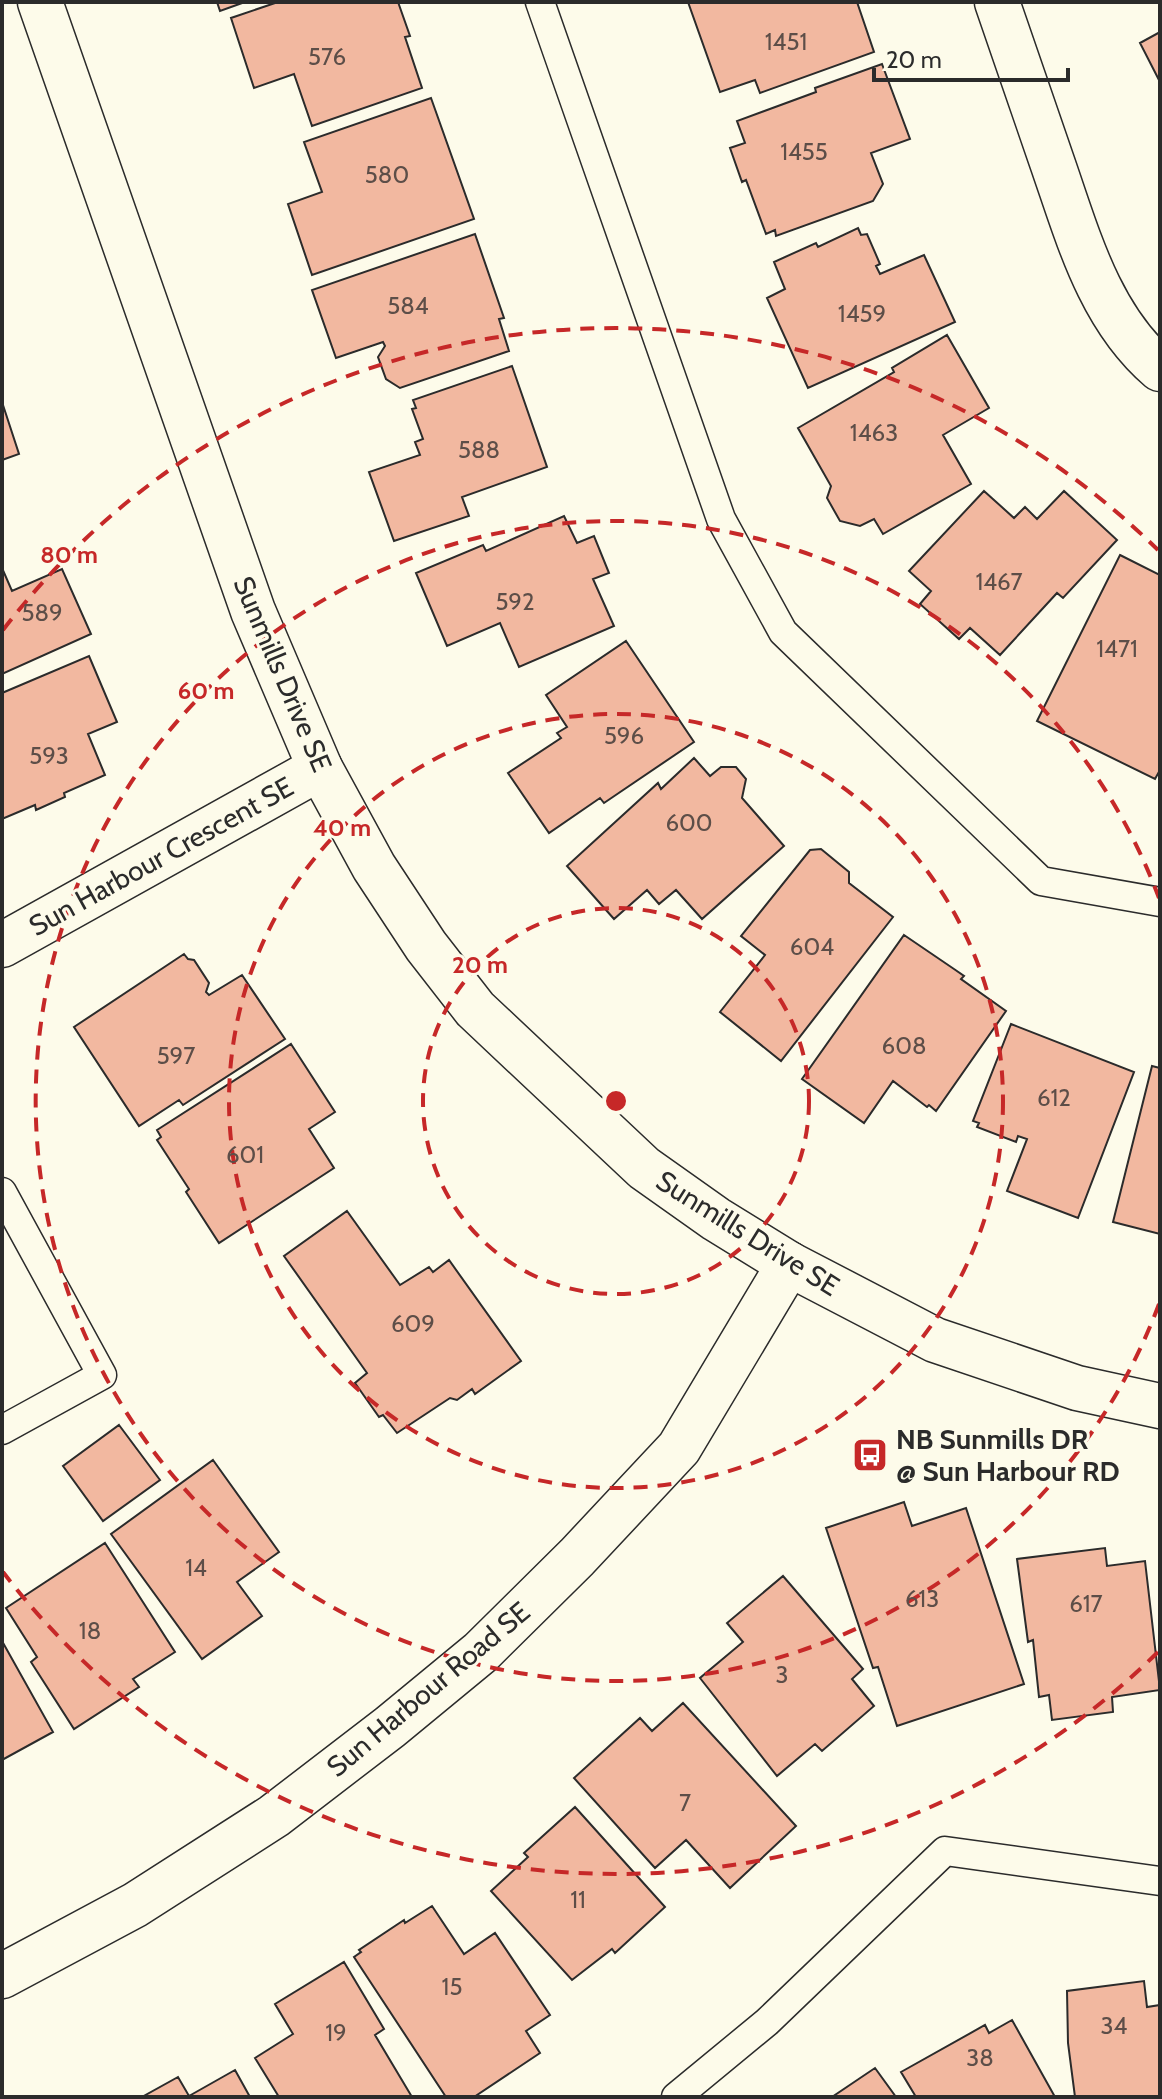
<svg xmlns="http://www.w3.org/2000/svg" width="1162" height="2099" font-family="Cabin,sans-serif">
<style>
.building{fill:#f2b8a0;stroke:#2b2b2b;stroke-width:2}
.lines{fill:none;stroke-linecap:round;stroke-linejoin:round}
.lane-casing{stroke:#2b2b2b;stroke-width:31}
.street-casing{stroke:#2b2b2b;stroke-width:47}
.secondary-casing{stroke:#2b2b2b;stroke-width:47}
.lane{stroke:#fdfbea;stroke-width:28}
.street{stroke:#fdfbea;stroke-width:44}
.secondary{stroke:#fdfbea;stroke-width:44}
.ring{fill:none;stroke:#c62828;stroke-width:4;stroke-dasharray:14 10}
.labels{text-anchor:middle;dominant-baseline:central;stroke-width:6;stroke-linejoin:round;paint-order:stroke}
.number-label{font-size:24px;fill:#5d4e48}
.street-label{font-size:28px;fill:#2b2b2b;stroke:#fdfbea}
.poi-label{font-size:28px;font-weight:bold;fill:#2b2b2b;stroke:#fdfbea;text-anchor:start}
.centre{fill:#c62828;stroke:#fdfbea;stroke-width:4}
.ring-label{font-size:24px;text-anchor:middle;font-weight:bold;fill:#c62828;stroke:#fdfbea;stroke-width:6;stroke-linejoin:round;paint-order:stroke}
</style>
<rect width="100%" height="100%" fill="#fdfbea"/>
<path class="building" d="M217,2H245L220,11Z
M278,2H398L410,36L405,37L422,88L312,126L294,74L254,88L231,18Z
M688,2H857L874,52L760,93L755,80L720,92Z
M1160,32V82L1140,43Z
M882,64L910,139L871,153L883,184L873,201L776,236L775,230L766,234L746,180L742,182L730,148L745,143L737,121L816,92L815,88Z
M431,98L474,219L312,275L288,204L322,192L304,142Z
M858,228L861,235L867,234L880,264L876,266L880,274L924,255L955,322L808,388L767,298L785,289L774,262L816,243L818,247Z
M475,234L504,318L499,319L509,351L400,388L386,379L378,357L385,346L383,342L336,358L312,290Z
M947,335L989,408L943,435L971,484L883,534L874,519L860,526L840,521L827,498L831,486L798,428L894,372L892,368Z
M512,366L547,467L462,497L469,516L394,541L369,472L420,455L415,442L423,439L412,409L416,408L413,400Z
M2,402L19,454L2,460Z
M984,491L1014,518L1025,507L1037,519L1064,491L1117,540L1063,598L1057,593L1000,655L970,628L959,639L920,604L931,591L909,571Z
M564,516L577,543L594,536L609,573L593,579L614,626L519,667L500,623L447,646L416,573L483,545L486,551Z
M1120,555L1160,575V770L1155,779L1037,721Z
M2,568L12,591L62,569L91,634L2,674Z
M626,641L694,742L604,803L600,798L549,833L508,773L561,738L557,733L567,727L546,695Z
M89,656L117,722L88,734L105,775L64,793L65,797L36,810L35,805L2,819V693Z
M694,758L710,776L721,767H736L746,779L742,798L784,846L702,919L676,890L659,904L647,890L614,919L567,866L658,783L661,789Z
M821,849L849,872V883L893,917L781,1061L720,1012L765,955L741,936L810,850Z
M904,935L954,969L964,976L961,979L1006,1011L936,1111L929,1105L927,1107L893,1081L864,1123L802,1079Z
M184,954L188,959L194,960L209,983L206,992L209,995L242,975L285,1039L183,1105L179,1100L139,1126L74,1027Z
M1011,1024L1134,1072L1078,1218L1007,1191L1027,1139L1018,1136L1016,1142L977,1127L979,1123L973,1121Z
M291,1044L335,1112L309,1129L334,1168L219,1243L186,1192L189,1189L157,1140L161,1137L157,1130Z
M1152,1066L1160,1068V1234L1113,1222Z
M347,1211L400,1285L429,1267L433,1272L449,1260L521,1361L475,1394L472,1389L457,1400L450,1398L397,1433L383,1415L379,1417L355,1383L367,1373L284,1256Z
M119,1425L160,1480L103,1521L63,1466Z
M213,1460L279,1552L237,1582L262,1616L202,1659L111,1534Z
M904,1502L912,1526L966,1508L1024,1684L897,1726L878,1667L873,1668L826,1528Z
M105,1543L175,1652L133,1679L139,1687L74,1729L31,1662L37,1657L6,1608Z
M1105,1548L1107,1566L1145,1561L1160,1690L1112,1697L1113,1712L1052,1720L1049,1695L1039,1697L1033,1640L1028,1642L1017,1559Z
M783,1576L863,1669L852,1679L874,1706L822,1751L815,1744L777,1776L700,1678L743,1642L727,1623Z
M2,1641L53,1732L2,1760Z
M683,1703L796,1826L730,1888L686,1840L655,1868L574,1778L640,1718L652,1731Z
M575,1807L665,1907L615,1953L612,1949L572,1980L491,1891L528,1857L524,1853Z
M432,1906L464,1954L495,1933L550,2015L526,2031L540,2053L474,2097H446L354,1957L361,1952L359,1950L404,1920L405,1923Z
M344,1962L384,2029L375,2035L412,2097H279L255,2058L293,2034L275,2004Z
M1144,1981L1147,2007L1160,2005V2097H1075L1068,2043L1067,1991Z
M1012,2020L1055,2097H916L901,2072L985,2025L989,2033Z
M875,2068L896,2097H832Z
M235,2070L250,2097H142L178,2077L189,2096Z"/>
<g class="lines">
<g class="lane-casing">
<path id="lane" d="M540,2L721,519L783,632L1041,881L1160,902
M2,1192L102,1375L2,1430
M676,2097L767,2022L945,1851L1160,1881"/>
</g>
<g class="street-casing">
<path id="street" d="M997,2C1015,54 1033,107 1051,159C1077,233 1098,316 1160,369
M2,945L320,768
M2,1976L135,1905L274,1816L390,1727L481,1652L577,1557L679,1448L789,1264"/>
</g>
<g class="secondary-casing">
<path id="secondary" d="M40,2L253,611L320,768L374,867L426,946L475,1009L644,1168L716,1219L789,1264L935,1340L1077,1388L1160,1406"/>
</g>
<use href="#lane" class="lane"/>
<use href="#street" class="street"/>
<use href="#secondary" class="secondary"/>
</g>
<g class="ring">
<circle cx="616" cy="1101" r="193"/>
<circle cx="616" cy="1101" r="387"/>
<path d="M1159 1304A580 580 0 1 1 1159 898"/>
<path d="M1158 1652A773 773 0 0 1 3 1572M3 630A773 773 0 0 1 1158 550"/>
</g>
<defs>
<g id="bus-square" transform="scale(1.8)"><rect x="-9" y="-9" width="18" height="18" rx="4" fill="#c62828" stroke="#fdfbea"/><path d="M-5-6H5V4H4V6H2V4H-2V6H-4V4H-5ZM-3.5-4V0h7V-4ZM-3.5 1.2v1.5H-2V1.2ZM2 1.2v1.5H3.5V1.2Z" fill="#fff"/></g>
</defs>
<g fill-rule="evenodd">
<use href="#bus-square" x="870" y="1455"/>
</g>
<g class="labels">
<g class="number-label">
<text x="786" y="41">1451</text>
<text x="327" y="56">576</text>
<text x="804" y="151">1455</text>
<text x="387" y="174">580</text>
<text x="408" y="305">584</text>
<text x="862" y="313">1459</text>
<text x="874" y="432">1463</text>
<text x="479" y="449">588</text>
<text x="999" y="581">1467</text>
<text x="515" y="601">592</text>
<text x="42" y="612">589</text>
<text x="1117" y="648">1471</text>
<text x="624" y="735">596</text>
<text x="49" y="755">593</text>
<text x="689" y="822">600</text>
<text x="812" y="946">604</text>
<text x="904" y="1045">608</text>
<text x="176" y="1055">597</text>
<text x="1054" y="1097">612</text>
<text x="245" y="1154">601</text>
<text x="413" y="1323">609</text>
<text x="196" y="1567">14</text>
<text x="922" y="1598">613</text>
<text x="1086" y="1603">617</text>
<text x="90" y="1630">18</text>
<text x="782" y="1674">3</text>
<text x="685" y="1802">7</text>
<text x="578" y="1899">11</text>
<text x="452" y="1986">15</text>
<text x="1114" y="2025">34</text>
<text x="336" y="2032">19</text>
<text x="980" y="2057">38</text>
</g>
<g class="street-label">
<text transform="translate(283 674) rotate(67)">Sunmills Drive SE</text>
<text transform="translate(161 856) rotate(-29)">Sun Harbour Crescent SE</text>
<text transform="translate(748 1233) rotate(32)">Sunmills Drive SE</text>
<text transform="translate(428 1689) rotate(-40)">Sun Harbour Road SE</text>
</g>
<g class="poi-label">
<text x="896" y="1439">NB Sunmills DR<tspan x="896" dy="32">@ Sun Harbour RD</tspan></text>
</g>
</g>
<circle cx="616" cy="1101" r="12" class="centre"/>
<g class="ring-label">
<text x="69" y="563">80 m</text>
<text x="206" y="699">60 m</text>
<text x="342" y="836">40 m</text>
<text x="480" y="973">20 m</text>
</g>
<rect width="1162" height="2099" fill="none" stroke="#2b2b2b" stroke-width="8"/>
<path d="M874 68v12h194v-12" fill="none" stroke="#2b2b2b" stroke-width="4"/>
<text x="886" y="68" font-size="24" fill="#2b2b2b" stroke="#fdfbea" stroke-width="6" paint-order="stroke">20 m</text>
</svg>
